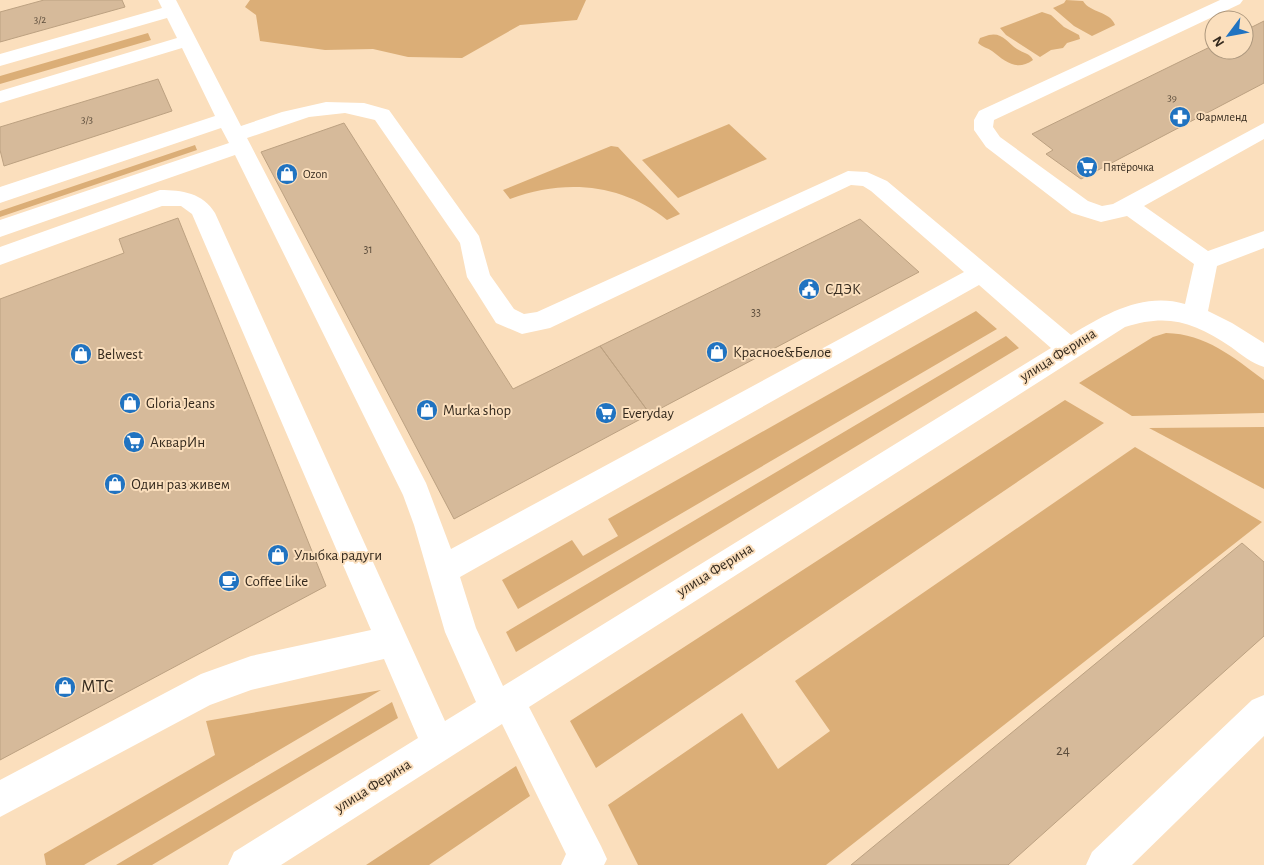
<svg xmlns="http://www.w3.org/2000/svg" width="1264" height="865" font-family="'Alegreya Sans',sans-serif">
<style>
.green{fill:#dbae77}
.building{fill:#d6ba9a;stroke:#bca181}
.lines{fill:none;stroke-linecap:round;stroke-linejoin:round}
.minor{fill:#fff;fill-rule:evenodd}
.labels{text-anchor:middle;dominant-baseline:central;stroke-width:4;stroke-linejoin:round;paint-order:stroke}
.far-number-label{font-size:11px;fill:#5d4e3d}
.far-poi-label{font-size:12px;fill:#352a1e;stroke:#fbdfbd;text-anchor:start}
.number-label{font-size:12px;fill:#5d4e3d}
.poi-label{font-size:15px;fill:#352a1e;stroke:#fbdfbd;text-anchor:start}
.street-label{font-size:15px;fill:#352a1e;stroke:#fbdfbd}
.near-number-label{font-size:15px;fill:#5d4e3d}
.near-poi-label{font-size:18px;fill:#352a1e;stroke:#fbdfbd;text-anchor:start}
</style>
<rect width="100%" height="100%" fill="#fbdfbd"/>
<path class="green" d="M250,0H586L577,20L520,25L462,58L408,57L373,49L325,50L260,41L256,15L245,7Z
M1066,0L1083,1C1090,13 1110,11 1115,25L1092,36L1074,26L1053,8L1064,3Z
M1042,12L1051,15L1064,27L1079,35L1080,39L1067,43L1063,48L1051,50L1040,57L1006,35L1000,28Z
M148,33L151,40L0,84V76Z
M989,35C1002,32 1007,42 1017,49C1023,53 1030,53 1033,60C1016,72 1005,61 992,51C988,48 982,47 978,43L980,38Z
M729,124L767,159L678,198L642,160Z
M195,145L197,150L0,217V211Z
M611,146L618,147L680,214L667,220C621,183 564,179 510,199L503,190Z
M976,311L997,329L518,609L502,580L572,540L583,556L618,536L608,519Z
M1166,333C1206,334 1233,357 1264,380V413L1132,416L1079,383L1153,337Z
M1006,336L1019,348L516,652L506,632Z
M1065,400L1104,423L596,768L570,721Z
M1264,427V489L1149,428Z
M1135,447L1262,522L826,865H638L608,805L742,713L778,769L830,731L795,681Z
M381,690L84,865H46L44,854L215,755L206,721Z
M392,702L398,718L152,865H116Z
M516,766L530,796L429,865H366Z"/>
<path class="building" d="M44,0H122L125,7L0,42V12Z
M1264,21V83L1081,179L1046,154L1053,150L1032,134L1214,45V50H1244V31Z
M158,79L172,111L4,166L0,150V127Z
M344,123L513,389L600,346L650,414L454,519L261,152Z
M178,218L326,586L0,760V299L124,253L119,239Z
M860,219L919,272L650,414L600,346Z
M1242,543L1264,562V636L1008,865H851Z"/>
<g class="lines">
<path class="minor" d="M158,0H176L241,126L282,112L326,102L364,103L389,110L479,236L490,275L514,309L524,314L537,312L848,171L867,172L887,181L1071,335C1106,314 1143,292 1185,304L1194,264L1127,216L1101,222L1072,213L986,147L974,130V120L979,111L1220,0H1243L1240,4L994,120L993,127L1000,137L1088,201L1102,206L1113,204L1264,123V139L1144,206L1208,251L1264,231V248L1217,266L1208,311L1232,323L1264,343V367C1251,363 1242,355 1231,347C1194,322 1168,313 1125,327L529,707L601,846L607,859L604,865H561L566,854L502,724L281,865H228L234,852L418,738L384,659L251,690L210,705L0,817V780L201,674L251,656L371,630L192,214L181,206H162L0,265V247L160,190C182,190 203,193 215,213L445,721L476,702L445,632L414,525L403,495L235,155L0,237V220L229,143L221,128L0,203V187L215,116L182,48L0,103V91L177,38L167,18L0,66V54L162,8ZM345,113L375,120L460,243L467,277L496,323L522,334L550,328L851,185L863,186L871,191L964,272L451,549L426,483L247,138L309,117ZM979,285L1051,348L503,686L476,628L460,577Z
M1264,695V736L1132,865H1086L1092,852L1252,700Z"/>
</g>
<defs>
<g id="pharmacy-disc" transform="scale(1.125)"><circle r="9.5" fill="#2073c1" stroke="#fbdfbd"/><path d="M-2-6h4v4h4v4h-4v4h-4v-4h-4v-4h4Z" fill="#fff"/></g>
<g id="supermarket-disc" transform="scale(1.125)"><circle r="9.5" fill="#2073c1" stroke="#fbdfbd"/><path d="M-6-5.5h2.5l.6 2H6L4.5 2H-2.5L-4.4-4H-6ZM-1.5 3.2a1.3 1.3 0 1 0 .1 0ZM3 3.2a1.3 1.3 0 1 0 .1 0Z" fill="#fff"/></g>
<g id="shop-disc" transform="scale(1.125)"><circle r="9.5" fill="#2073c1" stroke="#fbdfbd"/><path d="M-5-2.5h2.3a2.7 3.5 0 0 1 5.4 0H5L5.5 6h-11ZM-1.5-2.5h3a1.5 2.3 0 0 0-3 0Z" fill="#fff"/></g>
<g id="civic-disc" transform="scale(1.125)"><circle r="9.5" fill="#2073c1" stroke="#fbdfbd"/><path d="M-.6-6.5H3V-4.5H.6V-3L4-1V1h2V6H-6V1h2V-1L-.6-3ZM-1.2 2.5V6h2.4V2.5Z" fill="#fff"/></g>
<g id="cafe-disc" transform="scale(1.125)"><circle r="9.5" fill="#2073c1" stroke="#fbdfbd"/><path d="M-5.5-4.5H6V0H3Q3 3.5 0 3.5H-2.5Q-5.5 3.5-5.5 0ZM3-3.2v2h1.7v-2ZM-6 4.5H4V6H-6Z" fill="#fff"/></g>
</defs>
<g fill-rule="evenodd">
<use href="#pharmacy-disc" x="1180" y="117"/>
<use href="#supermarket-disc" x="1087" y="167"/>
<use href="#shop-disc" x="287" y="174"/>
<use href="#civic-disc" x="809" y="289"/>
<use href="#shop-disc" x="717" y="352"/>
<use href="#shop-disc" x="81" y="354"/>
<use href="#shop-disc" x="130" y="403"/>
<use href="#shop-disc" x="427" y="410"/>
<use href="#supermarket-disc" x="606" y="413"/>
<use href="#supermarket-disc" x="134" y="442"/>
<use href="#shop-disc" x="115" y="484"/>
<use href="#shop-disc" x="278" y="555"/>
<use href="#cafe-disc" x="229" y="581"/>
<use href="#shop-disc" x="65" y="687"/>
</g>
<g class="labels">
<g class="far-number-label">
<text x="40" y="19">3/2</text>
<text x="1172" y="97">39</text>
<text x="87" y="119">3/3</text>
</g>
<g class="far-poi-label">
<text x="1196" y="117">Фармленд</text>
<text x="1103" y="167">Пятёрочка</text>
<text x="303" y="174">Ozon</text>
</g>
<g class="number-label">
<text x="368" y="249">31</text>
<text x="756" y="312">33</text>
</g>
<g class="poi-label">
<text x="825" y="289">СДЭК</text>
<text x="733" y="352">Красное&amp;Белое</text>
<text x="97" y="354">Belwest</text>
<text x="146" y="403">Gloria Jeans</text>
<text x="443" y="410">Murka shop</text>
<text x="622" y="413">Everyday</text>
<text x="150" y="442">АкварИн</text>
<text x="131" y="484">Один раз живем</text>
<text x="294" y="555">Улыбка радуги</text>
<text x="245" y="581">Coffee Like</text>
</g>
<g class="street-label">
<text transform="translate(1058 355) rotate(-32)">улица Ферина</text>
<text transform="translate(715 570) rotate(-32)">улица Ферина</text>
<text transform="translate(373 786) rotate(-32)">улица Ферина</text>
</g>
<g class="near-number-label">
<text x="1063" y="750">24</text>
</g>
<g class="near-poi-label">
<text x="81" y="687">МТС</text>
</g>
</g>
<g transform="translate(1229 35) rotate(238)"><circle r="24" fill="#fbdfbd" stroke="#ac977d"/>
<path d="M0-4L9 19L0 12L-9 19Z" fill="#2073c1"/>
<text y="-8" font-size="14" font-weight="bold" text-anchor="middle" fill="#352a1e">N</text>
</g>
</svg>
